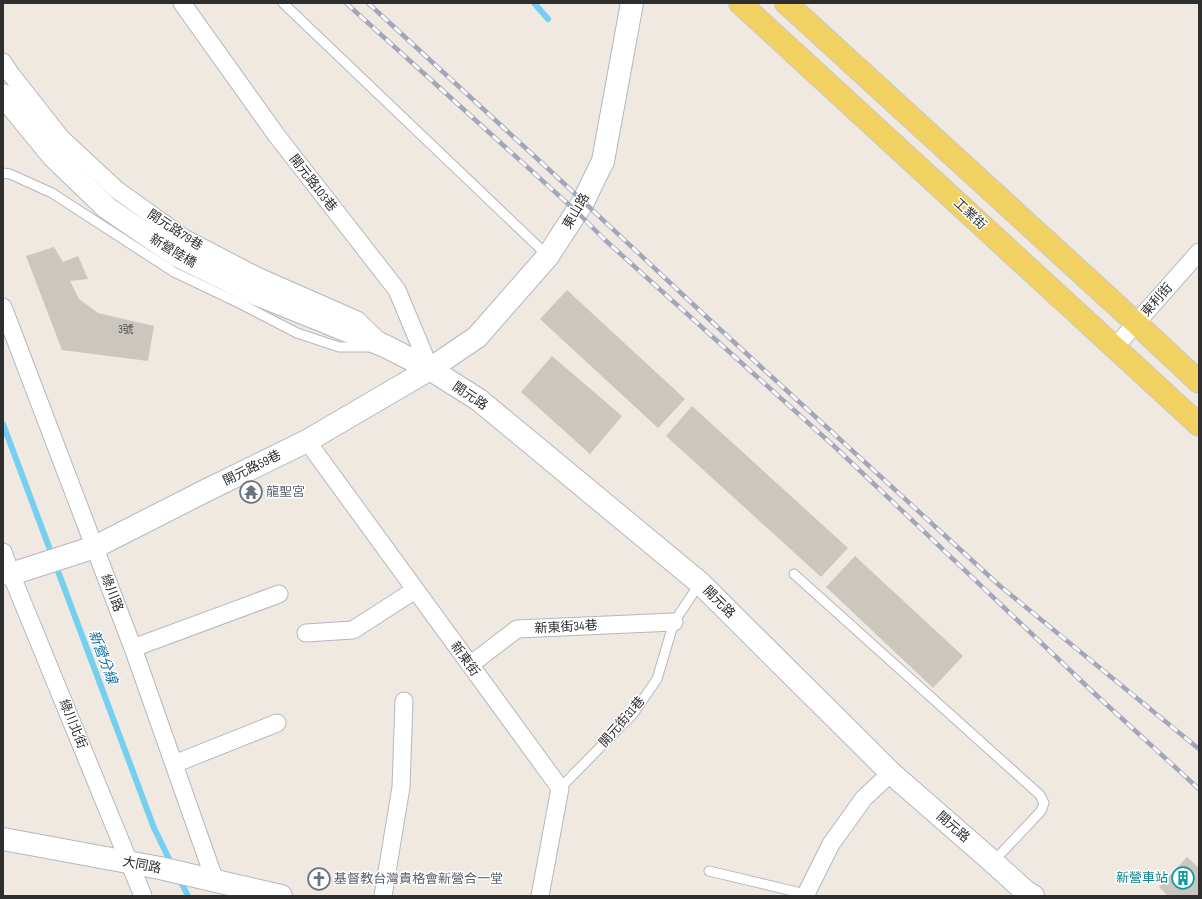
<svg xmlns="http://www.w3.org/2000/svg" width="1202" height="899" font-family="'Sofia Sans Condensed','Noto Sans TC',sans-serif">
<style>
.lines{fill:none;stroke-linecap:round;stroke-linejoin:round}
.stream{stroke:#75cff0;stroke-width:6}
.building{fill:#cbc7bf}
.lane-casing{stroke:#b4b7c1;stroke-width:11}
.street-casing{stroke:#b4b7c1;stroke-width:19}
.secondary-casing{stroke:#b4b7c1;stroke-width:24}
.primary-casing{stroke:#c9c9c9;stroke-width:24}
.lane{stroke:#fff;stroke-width:9}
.street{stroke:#fff;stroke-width:17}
.secondary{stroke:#fff;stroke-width:22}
.primary{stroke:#f2d163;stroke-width:22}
.rail-casing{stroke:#a3a6b8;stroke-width:4.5}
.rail{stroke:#fff;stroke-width:3;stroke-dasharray:9;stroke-linecap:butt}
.labels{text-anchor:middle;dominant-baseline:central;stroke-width:3;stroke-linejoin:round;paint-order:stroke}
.number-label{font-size:11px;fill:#555452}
.street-label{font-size:13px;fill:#2e2e2e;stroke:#fff}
.worship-label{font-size:13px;fill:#5b616d;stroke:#fff;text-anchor:start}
.culture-label{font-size:13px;fill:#0d838f;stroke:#fff;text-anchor:end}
.water-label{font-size:14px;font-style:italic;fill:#0d6fa3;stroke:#fff}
</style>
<rect width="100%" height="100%" fill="#efe9e1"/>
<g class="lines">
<path class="stream" d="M534,3L548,19
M3,424L154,828L172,865
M179,878L188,896"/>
</g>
<path class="building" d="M54,247L63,262L78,256L88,279L70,281L79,299L98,313L154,326L148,361L62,350L26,256Z
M567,290L685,399L658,428L540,319Z
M552,356L622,416L590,454L521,392Z
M692,406L848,548L821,577L666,436Z
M855,556L963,656L933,688L826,587Z
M1187,857L1199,868V896H1168L1159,887Z"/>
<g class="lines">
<g class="lane-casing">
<path id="lane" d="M283,3L548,256
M3,173L10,174L52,193L174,272L241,304L297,333L339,347H368
M794,574L1040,795L1044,803L1041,811L993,862
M560,788L633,714L657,679L674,622L700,583
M709,871L805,894"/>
</g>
<g class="street-casing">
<path id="street" d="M182,3L277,136L397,290L430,369
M3,62L10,73L61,138L117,190L184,238L257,276L357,320L379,341
M3,307L133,648L215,881
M1115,347L1199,252
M307,441L560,788L540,896
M3,552L11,574L143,896
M306,633L353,630L415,590
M133,648L279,594
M470,665L517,629L674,622
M174,764L277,723
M383,896L401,787L404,701
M805,896L831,844L864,798L891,773"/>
</g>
<g class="secondary-casing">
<path id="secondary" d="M3,95L53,156L107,208L176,255L251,292L385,346L430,369L479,400L700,583L891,773L993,862L1026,892L1033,896
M3,573L11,574L95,547L207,490L307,441L430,369L477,337L548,256L583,202L603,161L632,3
M3,839L160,868L281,896"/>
</g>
<g class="primary-casing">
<path id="primary" d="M740,3L1199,425
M786,3L1136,323L1199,382"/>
</g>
<use href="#lane" class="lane"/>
<use href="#street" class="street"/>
<use href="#secondary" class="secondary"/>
<use href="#primary" class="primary"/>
<g class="rail-casing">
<path id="rail" d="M346,3L577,212L605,240L835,447L1095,694L1199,789
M368,3L556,176L712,322L1000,586L1199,749"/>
</g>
<use href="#rail" class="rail"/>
</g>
<defs>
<g id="temple-ring" transform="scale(1.15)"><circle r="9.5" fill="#fff" stroke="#6b7280" stroke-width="1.5"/><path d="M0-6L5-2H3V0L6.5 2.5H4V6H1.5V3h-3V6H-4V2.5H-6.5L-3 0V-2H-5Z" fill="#6b7280"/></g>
<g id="building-ring" transform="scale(1.15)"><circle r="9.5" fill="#fff" stroke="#0f9aa8" stroke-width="1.5"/><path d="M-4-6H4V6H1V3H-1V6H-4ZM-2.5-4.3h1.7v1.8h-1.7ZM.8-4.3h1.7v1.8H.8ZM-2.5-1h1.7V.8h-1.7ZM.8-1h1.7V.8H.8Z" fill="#0f9aa8"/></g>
<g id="church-ring" transform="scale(1.15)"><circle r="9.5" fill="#fff" stroke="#6b7280" stroke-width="1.5"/><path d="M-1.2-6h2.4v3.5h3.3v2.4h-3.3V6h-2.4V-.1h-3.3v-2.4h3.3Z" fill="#6b7280"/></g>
</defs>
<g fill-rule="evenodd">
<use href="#temple-ring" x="251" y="492"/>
<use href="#building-ring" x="1183" y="878"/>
<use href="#church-ring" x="319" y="879"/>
</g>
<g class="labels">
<g class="number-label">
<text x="126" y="329">3號</text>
</g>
<g class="street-label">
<text transform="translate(313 183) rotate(52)">開元路103巷</text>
<text transform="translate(576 211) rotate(-59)">東山路</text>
<text transform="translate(970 214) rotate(43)">工業街</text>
<text transform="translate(175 230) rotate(33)">開元路79巷</text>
<text transform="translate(173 251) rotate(31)">新營陸橋</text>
<text transform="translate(1157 300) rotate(-48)">東利街</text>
<text transform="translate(470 396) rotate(34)">開元路</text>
<text transform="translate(252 468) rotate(-26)">開元路59巷</text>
<text transform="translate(112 593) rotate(69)">綠川路</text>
<text transform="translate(719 602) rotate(45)">開元路</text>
<text transform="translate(566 627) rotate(-3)">新東街34巷</text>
<text transform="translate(465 659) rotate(54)">新東街</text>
<text transform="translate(622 722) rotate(-49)">開元街31巷</text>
<text transform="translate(73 724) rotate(68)">綠川北街</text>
<text transform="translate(953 827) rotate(41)">開元路</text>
<text transform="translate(142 865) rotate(11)">大同路</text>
</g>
<g class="worship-label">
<text x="266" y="492">龍聖宮</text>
<text x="334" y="879">基督教台灣貴格會新營合一堂</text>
</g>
<g class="culture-label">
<text x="1168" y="878">新營車站</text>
</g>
<g class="water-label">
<text transform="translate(103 657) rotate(69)">新營分線</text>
</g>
</g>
<rect width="1202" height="899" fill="none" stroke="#2e2e2e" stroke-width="8"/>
</svg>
